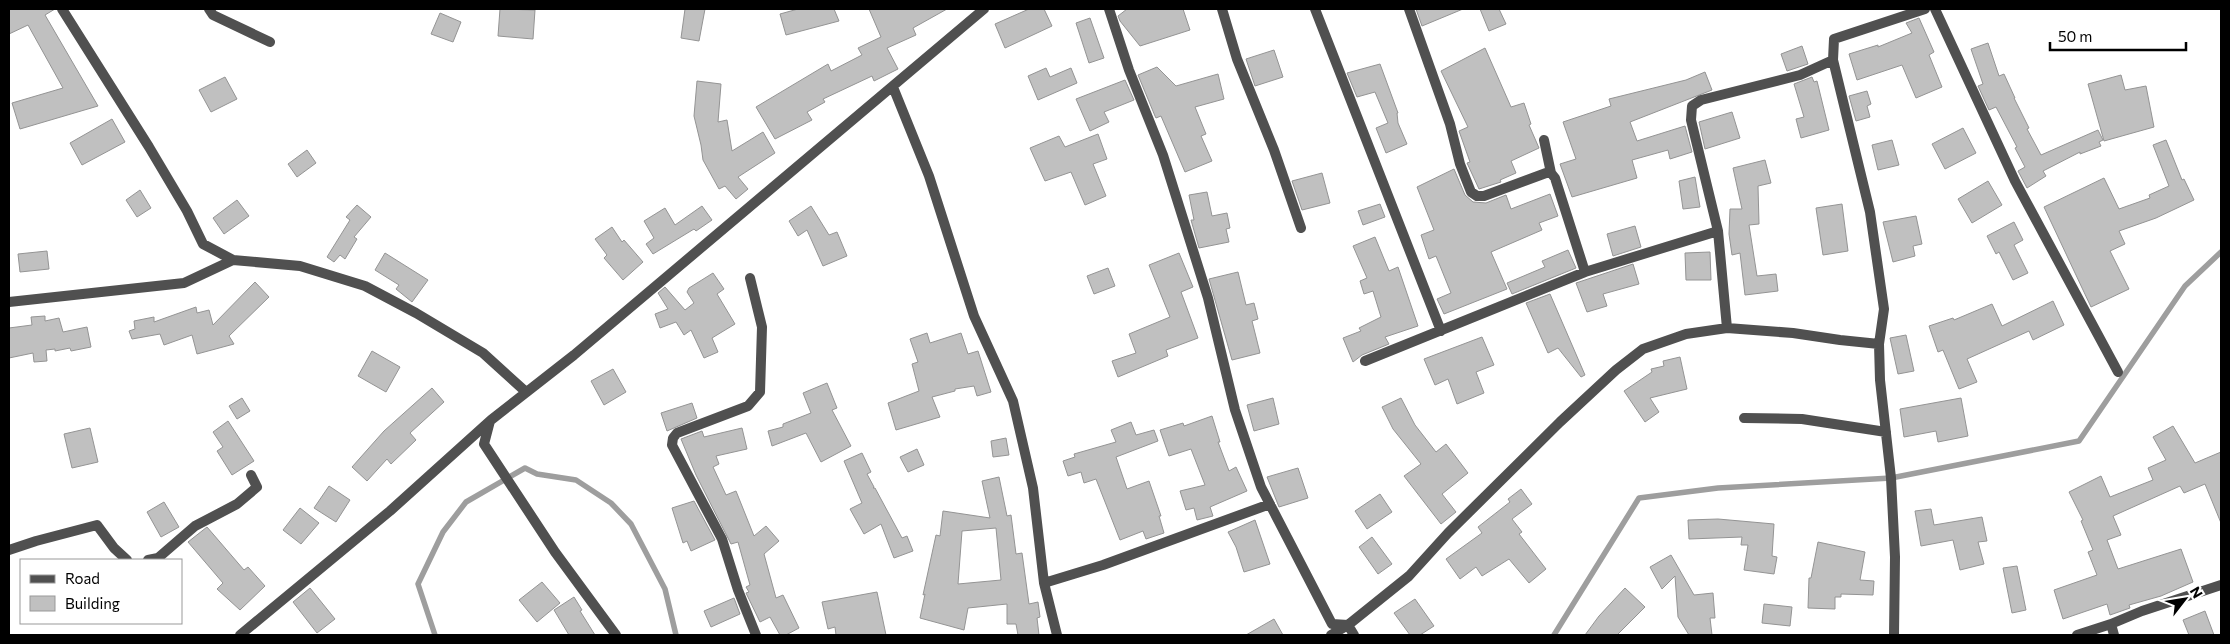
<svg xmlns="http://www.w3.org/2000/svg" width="2230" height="644" font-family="Commissioner,sans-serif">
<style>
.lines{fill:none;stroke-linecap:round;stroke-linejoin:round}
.stream{stroke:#9e9e9e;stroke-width:5.5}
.building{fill:#c0c0c0;stroke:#949494;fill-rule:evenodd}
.street{stroke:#505050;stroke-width:10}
</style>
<rect width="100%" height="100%" fill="#fff"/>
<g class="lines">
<path class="stream" d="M435,635L418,584L443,532L466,502L525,468L537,474L576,480L611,503L631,524L665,589L676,635
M1554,635L1639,498L1718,488L1891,478L2079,441L2185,286L2221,252"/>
</g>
<path class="building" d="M9,9H55L45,15L98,106L20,129L12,103L63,88L28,25L9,34Z
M500,9L535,10L533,39L498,36Z
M685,9H705L699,41L681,38Z
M798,9H834L839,21L786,35L780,14Z
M869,9H947L913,28L916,35L887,48L898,69L874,81L872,76L823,99L825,102L807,112L812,120L775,139L756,107L828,64L831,71L862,55L858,48L881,37Z
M1029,9H1044L1052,26L1005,48L995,24Z
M1127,9H1183L1190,30L1140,46L1120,21L1118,16Z
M1416,9H1463L1422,26Z
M1480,9H1499L1506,24L1489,31Z
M440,13L461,22L453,42L431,34Z
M1090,18L1104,58L1089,63L1076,23Z
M1919,18L1934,52L1929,55L1942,87L1916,98L1902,65L1857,80L1849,54L1878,45V47L1912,33L1906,23Z
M1988,43L1999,76L2004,74L2015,98H2014L2029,128L2027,129L2041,155L2098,130L2103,140L2099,142L2101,146L2080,154V152L2043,171L2046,176L2027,188L2018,171L2025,167L2015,148L2017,147L1996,107L1989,110L1978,86L1983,84L1971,49Z
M1802,46L1808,64L1787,71L1781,54Z
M1485,48L1511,107L1524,103L1531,124L1529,125L1539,148L1511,161L1516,173L1500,180L1501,182L1479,189L1467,163L1470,162L1459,131L1468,127L1441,71Z
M1274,50L1283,77L1255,86L1246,59Z
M1380,64L1398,113H1397L1398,123L1407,144L1386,153L1376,128L1388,123L1375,92L1357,97L1347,73Z
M1157,67L1176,86L1218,74L1224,99L1195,107L1206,134L1201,136L1212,161L1185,172L1161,116L1156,118L1155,116L1138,75Z
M1046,68L1050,77L1071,68L1077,83L1038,100L1028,76Z
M1705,72L1712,90L1630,122L1637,141L1685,126L1692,152L1670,159L1668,150L1632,160L1637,178L1572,197L1560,164L1576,159L1563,122L1611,106L1609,99L1686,80Z
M2121,75L2125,90L2146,86L2154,127L2104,141L2088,84Z
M225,77L237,99L211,112L199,90Z
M1812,77L1814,82L1817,81L1829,130L1801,138L1796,119L1804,117L1794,84Z
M1125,80L1134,100L1104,112L1109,122L1090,131L1076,99Z
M697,81L721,84L718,122L727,120L732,151L763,132L775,153L738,177L748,189L736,199L725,186L719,189L703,160L701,145L694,116Z
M1867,91L1871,104L1867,106L1870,117L1856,121L1849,96Z
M1732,112L1740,138L1705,149L1699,122Z
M112,119L125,142L82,165L70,143Z
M1963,128L1976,153L1945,169L1932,144Z
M1098,134L1107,159L1093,164L1106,196L1085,205L1071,172L1045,181L1030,148L1059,136L1065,147Z
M1892,140L1899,165L1878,170L1872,145Z
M2166,140L2182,180L2184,179L2194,200L2156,218L2119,231L2125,244L2110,251L2129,289L2091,307L2044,207L2104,178L2119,209L2150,198L2149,195L2169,186L2153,145Z
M307,150L316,163L297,177L288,164Z
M1765,160L1771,183L1758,186L1759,224L1749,225L1757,276L1776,274L1778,291L1745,295L1740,253L1732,255L1729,234L1730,209H1742L1733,168Z
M1454,169L1465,195L1473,202L1486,203L1506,195L1511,209L1550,194L1558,216L1539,223L1542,230L1491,252L1507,289L1444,314L1437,299L1451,293L1436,256L1429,259L1421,235L1434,230L1417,187Z
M1322,173L1330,203L1302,210L1292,181Z
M1695,177L1700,207L1683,209L1679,181Z
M1988,181L2002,205L1972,223L1958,199Z
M140,190L151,208L137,217L126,200Z
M1207,192L1212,216L1227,213L1230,228L1226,229L1229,242L1199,248L1191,220H1194L1189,195Z
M237,200L249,216L224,234L213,218Z
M1380,204L1385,217L1363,225L1358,211Z
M1842,204L1848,251L1823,255L1816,208Z
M357,205L371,217L354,237L357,239L345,259L340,255L334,262L327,257L350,220L346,217Z
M702,206L712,220L696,231L694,229L653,254L646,244L654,238L644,221L665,208L675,225Z
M811,206L829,235L837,232L847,256L823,266L807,230L798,236L789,221Z
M1916,216L1922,244L1913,246L1915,256L1893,262L1883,222Z
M2014,222L2023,240L2014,245L2028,273L2013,280L1999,252L1996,254L1987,236Z
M1635,226L1641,247L1613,256L1607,234Z
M612,227L622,242L624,240L643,262L623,280L604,258L607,255L595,239Z
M1375,237L1389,271L1398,267L1418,326L1385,337L1389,344L1362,355L1353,362L1343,338L1361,331L1359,328L1381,317L1373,291L1364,294L1360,281L1367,278L1353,246Z
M1568,250L1576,268L1512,294L1507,283L1545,267L1542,261Z
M47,251L49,269L20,272L18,254Z
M1710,252L1711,280H1686L1685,253Z
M385,253L428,280L412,302L396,289L399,285L375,270Z
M1179,253L1193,287L1181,292L1198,338L1166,350L1168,356L1118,377L1112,361L1136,353L1129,334L1170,317L1149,265Z
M1633,264L1639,284L1603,294L1607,306L1587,312L1576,283Z
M1108,268L1115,286L1094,294L1087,276Z
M1238,272L1246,305L1254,303L1258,319L1252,321L1260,353L1232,360L1209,279Z
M713,273L724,289L717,294L735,324L712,338L718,352L704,358L691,330L684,335L676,322L660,328L655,314L668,309L658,293L665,287L685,310L694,303L687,292L689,288Z
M255,282L269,297L229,336L234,344L197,354L192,335L164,345L160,334L132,339L129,331L135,329L134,321L154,317V322L196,307L197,313L209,310L213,325Z
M1550,294L1585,375L1581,377L1558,348L1548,353L1526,303Z
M2053,301L2064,325L2033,340L2029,331L1967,359L1977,382L1959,389L1943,350L1938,352L1929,326L1953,318L1954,320L1992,304L2002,326Z
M45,316V321L59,318L63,332L87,327L91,347L71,351L70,348L55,351V349L46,350L47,361L34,362L33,353L9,358V328L32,325L31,317Z
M927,333L930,343L961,333L968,354L978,351L991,392L977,396L974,386L955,389V391L932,397L940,417L896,430L888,403L919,391L912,364L918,362L910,339Z
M1906,335L1914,371L1898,374L1890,338Z
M1482,337L1494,365L1476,372L1484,393L1457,404L1448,379L1435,385L1424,359Z
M372,351L400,367L386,392L358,376Z
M1680,357L1687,389L1650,398L1659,412L1645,422L1624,391L1652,372L1651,369L1664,366L1663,361Z
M613,369L626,392L604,405L591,381Z
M827,383L837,408L832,410L851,446L821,462L806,433L772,446L768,431L783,427V424L811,413L803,393Z
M432,388L444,402L410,433L416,440L391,464L387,459L367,481L352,467L384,431Z
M242,398L250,411L237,419L229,406Z
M1273,398L1279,424L1254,431L1247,405Z
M1401,398L1415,425L1436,452L1446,444L1468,473L1442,494L1456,512L1441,524L1404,476L1421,464L1393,429L1382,407Z
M1961,398L1968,436L1938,442L1936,431L1904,437L1900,409Z
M692,403L697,418L667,431L661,413Z
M1212,416L1220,442H1218L1229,471L1236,467L1247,491L1210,507L1213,516L1197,520L1194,508L1186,510L1180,491L1205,485L1191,449L1169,456L1160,430L1183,423L1184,426Z
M228,421L254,461L232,475L217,451L223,447L213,432Z
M1131,422L1136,435L1154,430L1158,441L1116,457L1127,489L1149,481L1161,516H1159L1164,533L1146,539L1143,531L1120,540L1096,479L1084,483L1081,472L1068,476L1063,461L1075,457L1074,454L1116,442L1111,430Z
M2173,426L2195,463L2221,452V523L2205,484L2184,493L2180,486L2113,516L2121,535L2107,540L2118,569L2181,549L2193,582L2161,596L2129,605L2130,608L2110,615L2107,604L2063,619L2054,590L2097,575L2088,552L2093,550L2081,521L2083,520L2069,492L2101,476L2110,497L2153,480L2148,468L2166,460L2153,437Z
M90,428L98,462L72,468L64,434Z
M742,428L747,449L716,456L719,464L713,467L726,495L736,491L754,536L766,526L779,541L764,554L776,598L783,595L799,628L786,635H780L770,617L760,622L746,593L749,592L746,587L750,585L738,542L731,544L696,475L681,439L702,431L704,437Z
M1006,438L1009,455L993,457L991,441Z
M917,449L924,465L908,472L900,457Z
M862,453L871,472L867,474L874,487L873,488H875L902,538L907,536L913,551L894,558L881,524L864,534L850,509L862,503L844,461Z
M1298,468L1308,498L1279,507L1267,477Z
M999,477L1007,516L1011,515L1016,554L1022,553L1029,604L1038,602L1040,617L1037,618L1039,635H1018L1016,624H1007V604L968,608L964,630L920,618L925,594L923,595L936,535L940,536L943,511L990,518L982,481ZM996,528L1001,580L958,584L962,531Z
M329,486L350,500L336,522L314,508Z
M1521,489L1532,504L1512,519L1522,532L1519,534L1546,569L1529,583L1509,559L1482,576L1476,567L1460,579L1446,559L1482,533L1478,527L1510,502L1508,499Z
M1380,494L1392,512L1367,529L1355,511Z
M694,501L715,540L691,551L687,541L683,543L672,508Z
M164,502L179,527L161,537L147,512Z
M300,508L319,523L301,544L283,530Z
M1931,509L1934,525L1982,517L1987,541L1978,542L1984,564L1960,570L1953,540L1921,546L1915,511Z
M1718,519L1774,524L1772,556L1777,557L1774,574L1744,570L1748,545H1741L1742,537L1689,539L1688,520Z
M1255,520L1270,564L1244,572L1236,547L1228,532Z
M207,527L244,570L248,567L265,586L240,610L217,589L223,583L188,542Z
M1372,537L1392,564L1378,574L1359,547Z
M1818,542L1865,552L1860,580L1874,581L1873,595L1841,594V597H1835V609L1808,608L1809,578H1811Z
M1671,555L1694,595L1713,593L1715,618H1710L1712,635H1689L1678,617L1675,576L1662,589L1650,567Z
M2017,566L2026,610L2012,613L2003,568Z
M542,582L560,603L537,622L519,600Z
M310,588L335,619L317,633L293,602Z
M1625,588L1645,607L1617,635H1585L1599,616Z
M877,592L886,635H836L835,627L828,629L822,602Z
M574,597L582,610L580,611L595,635H569L554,610Z
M734,598L740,614L711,627L704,611Z
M1415,599L1434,626L1420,635H1410L1394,613Z
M1764,604L1792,607L1790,626L1762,623Z
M2205,611L2214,635H2189L2183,620Z
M1274,619L1283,635H1246Z"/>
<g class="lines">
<path class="street" d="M62,9L149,147L187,211L203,244L233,260
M209,9L213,15L270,42
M1109,9L1129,70L1163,155L1208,298L1235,410L1261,487L1332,624L1348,625L1409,576L1448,533L1560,422L1616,370L1643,349L1686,334L1727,328L1793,333L1840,340L1879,344
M1222,9L1237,59L1274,150L1301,228
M1315,9L1441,331
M1409,9L1450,124L1460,164L1471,192L1477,196H1484L1546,173H1551L1555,178L1585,272
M1935,9L2015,181L2118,372
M893,87L929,176L974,316L1013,401L1033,488L1044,583L1057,635
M1544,140L1551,173
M1718,231L1727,328
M750,278L762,327L760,392L748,406L677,433L673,438L672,445L722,539L738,590L756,635
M9,302L184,283L233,260L300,266L365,286L416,313L483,353L526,392
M1365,361L1585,272L1718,231L1691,120L1692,106L1701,100L1800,75L1833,60
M1744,418L1802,419L1886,432
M490,421L484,444L555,552L616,635
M9,550L36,541L97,525L114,548L127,560
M148,560L158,558L195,526L237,504L257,487L251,475
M1044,583L1103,565L1270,504
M240,635L390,511L491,420L574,355L984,9
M1331,635L1348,625L1354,635
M1894,635L1895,557L1891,478L1880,380L1879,344L1884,309L1870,212L1833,60L1834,39L1925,9
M2077,635L2111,624
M2114,635L2111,624L2142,611L2221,585"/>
</g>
<rect width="2230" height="644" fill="none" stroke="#000000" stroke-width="20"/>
<rect x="20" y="559" width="162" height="65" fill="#ffffff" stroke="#999999"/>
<rect x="30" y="575" width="25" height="8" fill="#505050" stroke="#999999"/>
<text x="65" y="584" font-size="15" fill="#000000">Road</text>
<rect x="30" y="596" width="25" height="15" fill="#c0c0c0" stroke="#999999"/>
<text x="65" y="609" font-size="15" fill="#000000">Building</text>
<g transform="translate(2185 599) rotate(59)" stroke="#ffffff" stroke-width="4" paint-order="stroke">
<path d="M0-4L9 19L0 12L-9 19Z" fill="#000000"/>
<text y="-8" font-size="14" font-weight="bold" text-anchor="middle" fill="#000000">N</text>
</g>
<path d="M2050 42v8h136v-8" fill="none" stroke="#000000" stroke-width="2.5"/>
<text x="2058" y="42" font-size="15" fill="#000000" stroke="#ffffff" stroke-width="4" paint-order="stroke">50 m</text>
</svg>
